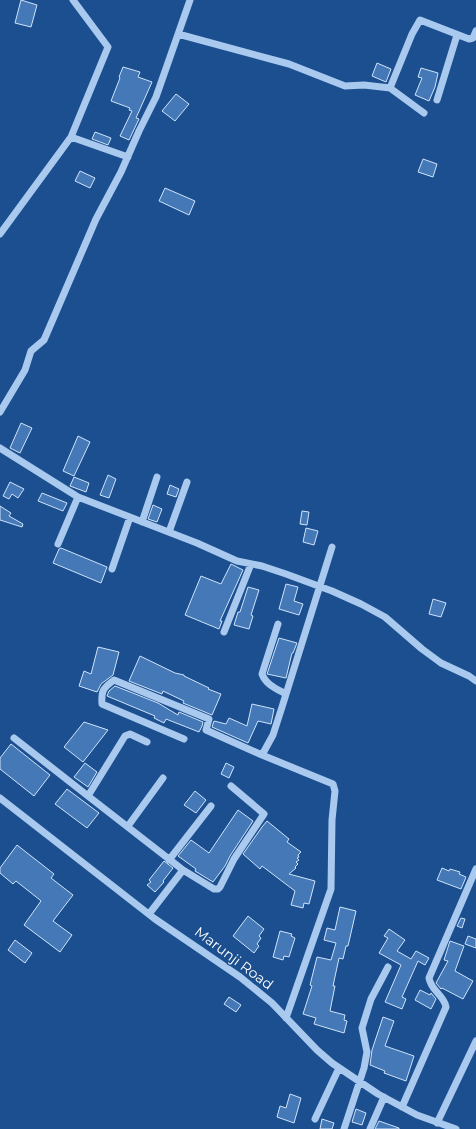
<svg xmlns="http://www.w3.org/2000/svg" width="476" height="1129" font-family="Montserrat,sans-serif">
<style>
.building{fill:#4478b7;stroke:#cfe3fa}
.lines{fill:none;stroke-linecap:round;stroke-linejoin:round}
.minor{stroke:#a9c9ee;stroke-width:7}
.labels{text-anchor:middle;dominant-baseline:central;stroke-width:3;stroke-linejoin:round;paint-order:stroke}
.street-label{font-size:14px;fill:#fff;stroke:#1b4f8f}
</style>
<rect width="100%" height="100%" fill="#1b4f8f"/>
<path class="building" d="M21,0L37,5L31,27L15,23Z
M377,63L391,69L386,82L372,76Z
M123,67L140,72L138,77L152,82L136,118L139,119L129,140L120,136L132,111L129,110L130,108L111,101L120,78L119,77Z
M421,68L438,73L435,87L429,101L415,95L422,78L418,77Z
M176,94L189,104L175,121L162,111Z
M95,132L111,138L108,145L92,139Z
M423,159L437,164L433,177L418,172Z
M80,171L95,178L90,188L75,181Z
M165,188L195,201L189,215L159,201Z
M21,423L32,428L20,453L10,448Z
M78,436L90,442L74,476L63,471Z
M108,475L116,479L109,498L100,495Z
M74,477L89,483L86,492L70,486Z
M10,482L24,489L18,498L12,494L9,499L3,496Z
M170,485L179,489L176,497L167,494Z
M42,493L67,503L63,511L38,501Z
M153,505L162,509L157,522L148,519Z
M0,506L11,513L9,516L23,524L22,527L0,520Z
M302,511L309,512L307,525L300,524Z
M306,528L318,531L314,545L303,542Z
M61,548L107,567L101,583L53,563L59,549Z
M231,564L243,570L220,621H222L219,629L185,615L201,576L221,584Z
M286,584L298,587L294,601L303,604L299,615L279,609Z
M248,587L259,590L251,615L253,616L249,629L234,625L238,612H240Z
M433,599L446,603L441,617L429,614Z
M279,638L297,643L293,653H292L286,678L267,674Z
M98,647L119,652L113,675L101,684L97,692L79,686L84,671L91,674Z
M140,656L175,673L184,675V676L209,688L208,689L221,694L212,715L183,703L184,701L165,692L163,691L162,694L129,681Z
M115,686L158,703L178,715L179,712L203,722L202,726L199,732L166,719L164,723L154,718L155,716L107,696L109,691Z
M252,704L274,709L271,724L258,721L248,743L212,727L214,721L226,724L229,718L247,726Z
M84,722L108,730L83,762L64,747Z
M11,744L50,775L34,796L0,769V758Z
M85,763L97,772L88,787L74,777Z
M226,763L234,767L229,778L221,774Z
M67,789L99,813L87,828L55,804Z
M195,791L206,800L196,813L184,805Z
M238,810L253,821L230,856L225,866L213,882L195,871L196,869L178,856L191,840L209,853Z
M267,821L289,839L287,842L301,852L298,855L299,857L297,858L299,860L296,862L298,864L295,867L296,868L289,874L315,881L309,904L304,903L303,908L291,905L295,891L262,866L260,869L243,854L262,827Z
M17,845L54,874L51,878L73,895L53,921L72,935L60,952L24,925L41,901L40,900L16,881L13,884L0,873V868Z
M164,861L173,868L163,881L164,882L155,892L147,885L151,882L149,880Z
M442,868L449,871L450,869L460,872L459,874L466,877L461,889L437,880Z
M340,907L356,911L348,946H346L343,959L339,958L333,986H335L330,1011L345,1015L344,1020L347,1021L344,1033L314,1024L316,1018L303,1014L312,986L310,985L317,957L331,960L336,943L324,940L327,928L335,930Z
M248,916L264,929L259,936L261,938L257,944L259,946L254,953L233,936Z
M461,918L465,919L462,928L457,926Z
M389,929L405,940L397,951L411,959L416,951L429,958L425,965L418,961L402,997L406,999L402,1009L385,1002L401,965L379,953L388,938L384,936Z
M280,931L292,934L291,936L295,938L289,957L284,956L283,960L273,957Z
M468,936L476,939V948L465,944Z
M15,940L32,953L25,963L8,950Z
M450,941L464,946L455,971L473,981L463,999L442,988L441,989L436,983L448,961L444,960Z
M420,990L430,995L431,993L436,999L431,1009L415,1000Z
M229,997L241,1005L236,1012L224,1004Z
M383,1017L394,1021L385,1046L414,1056L406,1081L384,1073L385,1071L370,1065L372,1050Z
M290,1094L301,1098L294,1123L277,1117L280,1106L286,1108Z
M356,1109L366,1113L362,1125L352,1122Z
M322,1119L334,1123L332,1129H320Z
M379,1121L399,1128V1129H375Z"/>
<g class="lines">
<path class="minor" d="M178,34L289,64L345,86L364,85L390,88L424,113
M390,88L412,34L420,20L469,39L473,38L476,31
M437,100L457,35
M71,137L128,157
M0,234L71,137L108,47L73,0
M0,412L25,370L31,351L44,340L96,219L121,172L139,131L156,97L190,0
M0,448L78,497L197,543L237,561L262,566L286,574L332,591L361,604L385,617L422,649L441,663L469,676L476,681
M142,522L157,477
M169,532L187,482
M58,544L78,497
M112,569L130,517
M278,624L262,674C266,685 277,689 286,694
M224,632L251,564
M14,738L88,796
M184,739L102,704C101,691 103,688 114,680L209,719L206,730L262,755
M147,742L130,734L125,736L88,796L183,870
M0,798L155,919L240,977L272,1003L317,1050L332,1063L378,1094L417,1115L456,1129
M128,826L163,778
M169,860L211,806
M149,914L183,870L214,889H218L220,887L234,859L264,814L231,786
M286,1018L331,889L332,820L335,791L333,784L262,755L273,735L282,707L332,547
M402,1107L446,1007C444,995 431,991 429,978L476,869
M315,1119L339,1068
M437,1123L476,1041
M344,1129L364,1068L367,1052L362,1028L371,999L388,967
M370,1129L384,1097"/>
</g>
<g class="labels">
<g class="street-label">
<text transform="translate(234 958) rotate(37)">Marunji Road</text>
</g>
</g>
</svg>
